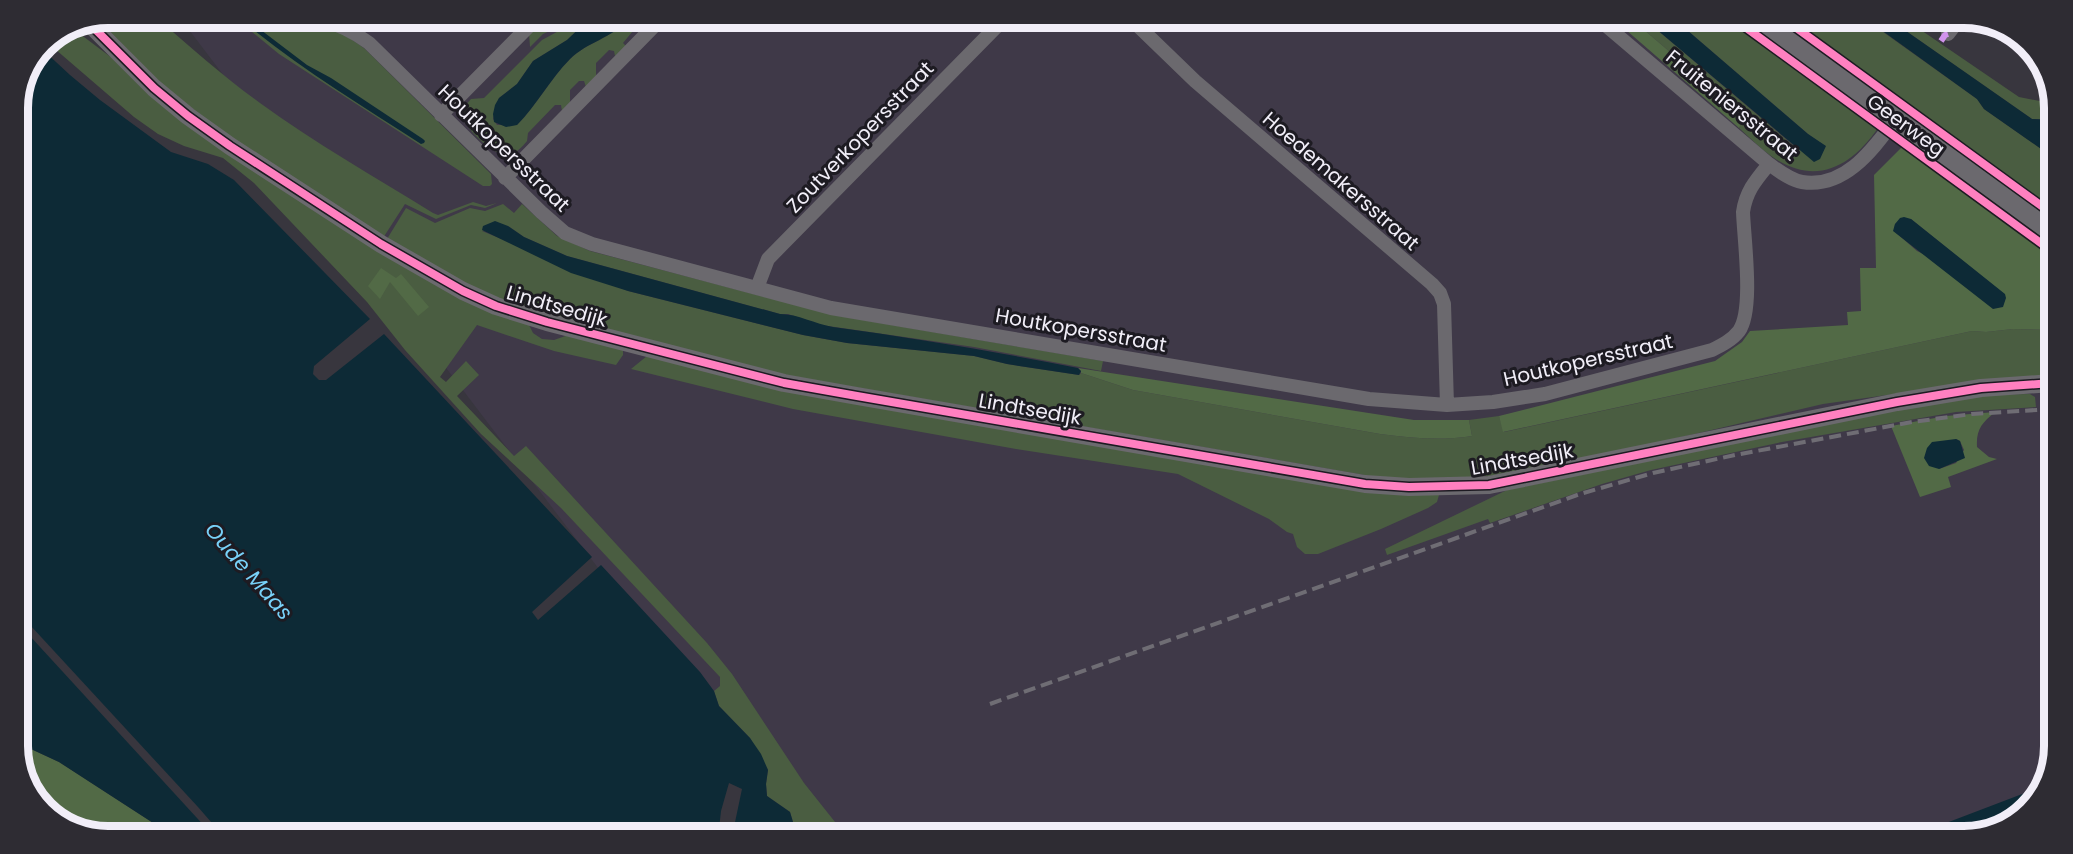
<svg xmlns="http://www.w3.org/2000/svg" width="2073" height="854" font-family="Poppins,sans-serif">
<style>
.industrial{fill:#3f3948}
.green{fill:#4a5d41}
.forest{fill:#526a46;fill-rule:evenodd}
.water{fill:#0d2a36}
.pier{fill:#38363e}
.lines{fill:none;stroke-linecap:round;stroke-linejoin:round}
.minor{stroke:#6b696e;stroke-width:14}
.tertiary{stroke:#6b696e;stroke-width:18}
.secondary{stroke:#6b696e;stroke-width:20}
.rail{stroke:#6f6d74;stroke-width:4;stroke-dasharray:12 6;stroke-linecap:butt}
.quiet{stroke:#d193ec;stroke-width:6;stroke-dasharray:12 6;stroke-linecap:butt}
.cycleway-casing{stroke:#1d1b22;stroke-width:11}
.cycleway{stroke:#ff80c0;stroke-width:8}
.labels{text-anchor:middle;dominant-baseline:central;stroke-width:6;stroke-linejoin:round;paint-order:stroke}
.street-label{font-size:20px;fill:#f1eef8;stroke:#1d1b22}
.water-label{font-size:21px;font-style:italic;fill:#78d1f8;stroke:#1d1b22}
.rim{fill:none;stroke:#f1eef8;stroke-width:8}
</style>
<rect width="100%" height="100%" fill="#38363e"/>
<path class="industrial" d="M180,18L1774,24L2054,228L2048,780L2015,821L1965,836L791,832L741,756Z"/>
<path class="green" d="M108,18H157C190,47 224,77 260,103C315,143 375,177 433,213L438,215L473,202L486,206L497,203L485,208L471,205L436,219L405,204L383,238L272,168L169,91L97,22Z
M235,18C284,19 325,17 365,49L491,174L492,184L490,186H483L279,54Z
M556,20H573L543,34L530,47L529,33L537,27L538,32H543Z
M579,20H588L567,40L533,61L517,84L499,98L493,119L497,125H517C537,105 550,79 570,59C587,42 612,38 628,20H642L623,43L626,46L615,56L614,51L609,50L596,63V77L586,87L584,81H579L570,90V103L562,111L561,105H555L528,133L527,141C522,147 517,153 508,155C495,157 465,129 463,116C463,109 466,104 471,99L484,98L542,40Z
M1636,23H1649L1794,146H1825L1808,134L1680,24H1739L1878,128C1851,167 1815,187 1771,156C1760,148 1750,138 1739,128L1743,121L1721,103L1724,98Z
M1796,24H1872L1977,99L1984,109L2054,158V212Z
M1896,24H1912L2019,97L2055,104V120L2032,119Z
M76,31L132,73L171,108L529,325L533,333L542,339L554,340L571,334L623,349V355L616,365L554,351L477,325L440,377L446,382L466,361L479,375L457,396L514,456L526,446L707,643L732,674L804,783L843,832H796L790,812L767,796L766,784L768,770L750,738L719,706L714,691L720,686V677L561,508L481,434L405,350L367,302L254,183L223,158L184,146L158,134L134,117L48,43Z
M1945,141L2054,219V225L1942,145Z
M1935,157L2053,243V248L1933,161Z
M503,204L514,213L522,204L557,236L590,251L834,315L1103,361L1101,371L974,347L821,325L788,314H780L567,256L524,237L508,226L482,231L628,291L803,335L847,343L974,356L1007,364L1079,375L1081,373L1133,390L1380,434C1411,438 1441,441 1472,436L1469,420L1499,416L1504,432L1972,331L1986,332L2013,329L2053,330L2052,379L1958,385L1823,404L1626,450L1490,476L1418,480L1370,476L790,376L613,332L497,299L461,282L387,239L406,208L435,223L470,208L485,211Z
M647,356L1430,492L1439,495L1437,502L1428,508L1381,529L1318,554H1305L1297,547L1293,534L1287,532L1269,519L1178,474L1016,449L793,409L631,369Z
M2030,394L2035,397L2036,407L1956,412L1782,442L1651,470L1602,484L1490,523L1488,519L1387,555L1385,549L1507,490L1966,395Z"/>
<path class="forest" d="M1618,23H1636L1724,98L1721,103L1743,121L1739,128Z
M1902,147L2053,256V330L2013,329L1986,332L1972,331L1503,432L1499,416L1715,361L1742,342L1750,331L1848,325L1847,312L1861,311L1860,268H1876L1874,175ZM1911,219L2004,294L1917,251L1894,231L1895,224Z
M381,268L396,278L401,274L429,307L418,316L390,282L380,299L368,286Z
M1078,368L1414,420H1469L1472,436C1441,441 1411,438 1380,434L1133,390L1081,373V371Z
M1995,412C1982,423 1976,429 1977,447L1989,457L1997,459L1948,477L1951,487L1920,497L1891,426L1946,416ZM1956,439L1960,441L1964,450L1956,463L1939,469Z
M18,743L59,762L164,830L74,829L36,800L18,752Z"/>
<path class="water" d="M239,18H245L307,65L331,78L423,139L425,141L424,143L421,144C359,104 296,66 239,18Z
M588,20H628C612,38 587,42 570,59C550,79 537,105 517,125L506,127L494,122L493,114L495,105L499,98L517,84L533,61L567,40Z
M1649,23L1680,24L1808,134L1826,146L1820,159L1814,162Z
M1873,24H1896L2032,119L2055,120L2054,158L1984,109L1977,99Z
M42,49L70,75L100,100L171,152L208,164L234,180L370,319L314,366L313,374L319,380H326L384,334L592,557L532,612L538,620L601,565L700,672L714,691L719,706L750,738L761,754L768,770L766,784L767,796L790,812L796,832H738L734,827L742,789L729,783L721,811L719,829L721,832L164,830L59,762L18,743V103Z
M1904,217L1911,219L2005,294L2006,298L2003,307L1993,309L1893,231L1895,224L1900,218Z
M495,221L508,226L524,237L567,256L780,314C798,314 815,324 833,327C915,338 997,352 1078,368L1081,371L1079,375L1007,364L974,356L847,343L803,335L628,291L571,273L482,230L483,226Z
M1956,439L1960,441L1965,458L1939,469L1929,466L1924,458L1927,448L1932,442Z
M2043,786L2015,821L1965,836H1912Z"/>
<path class="pier" d="M18,612L198,807L218,830H208L18,623Z"/>
<g class="lines">
<path class="minor" d="M319,19C338,24 353,31 369,43L541,212L565,233L592,244L831,308L1369,399L1447,405L1493,402L1545,394L1712,350C1722,345 1732,340 1739,331C1754,310 1744,240 1743,212C1746,191 1756,180 1769,164
M1134,22L1195,81L1432,284L1440,293L1444,304L1447,405
M1603,23L1769,164C1779,171 1790,180 1802,182C1845,189 1873,149 1895,120
M1948,34L1955,25
M441,115L535,20
M505,178L660,20
M757,288L768,259L1002,21"/>
<path class="tertiary" d="M91,25L154,88L188,116L230,146L381,244L463,291L496,306L547,322L784,383L857,396L1365,484L1409,487L1489,485L1897,402L1981,388L2052,383"/>
<path class="secondary" d="M1766,24L2054,234"/>
<path class="rail" d="M990,704L1580,494L1653,473L1735,455L1912,422L1972,414L2052,409"/>
<path class="quiet" d="M1941,41L1945,35L1948,34"/>
<g class="cycleway-casing">
<path id="cycleway" d="M1741,24L2053,252
M1791,24L2054,215
M91,25L154,88L188,116L230,146L381,244L463,291L496,306L547,322L784,383L857,396L1365,484L1409,487L1489,485L1897,402L1981,388L2052,383"/>
</g>
<use href="#cycleway" class="cycleway"/>
</g>
<g class="labels">
<g class="street-label">
<text transform="translate(1732 105) rotate(39)">Fruiteniersstraat</text>
<text transform="translate(1906 125) rotate(36)">Geerweg</text>
<text transform="translate(860 137) rotate(-46)">Zoutverkopersstraat</text>
<text transform="translate(504 148) rotate(44)">Houtkopersstraat</text>
<text transform="translate(1341 181) rotate(41)">Hoedemakersstraat</text>
<text transform="translate(557 306) rotate(16)">Lindtsedijk</text>
<text transform="translate(1081 330) rotate(10)">Houtkopersstraat</text>
<text transform="translate(1588 360) rotate(-13)">Houtkopersstraat</text>
<text transform="translate(1030 409) rotate(10)">Lindtsedijk</text>
<text transform="translate(1522 459) rotate(-10)">Lindtsedijk</text>
</g>
<g class="water-label">
<text transform="translate(249 571) rotate(49)">Oude Maas</text>
</g>
</g>
<path d="M0 0H2073V854H0ZM108 28H1964A80 80 0 0 1 2044 108V746A80 80 0 0 1 1964 826H108A80 80 0 0 1 28 746V108A80 80 0 0 1 108 28Z" fill="#2e2c33" fill-rule="evenodd"/>
<path class="rim" d="M108 28H1964A80 80 0 0 1 2044 108V746A80 80 0 0 1 1964 826H108A80 80 0 0 1 28 746V108A80 80 0 0 1 108 28Z"/>
</svg>
